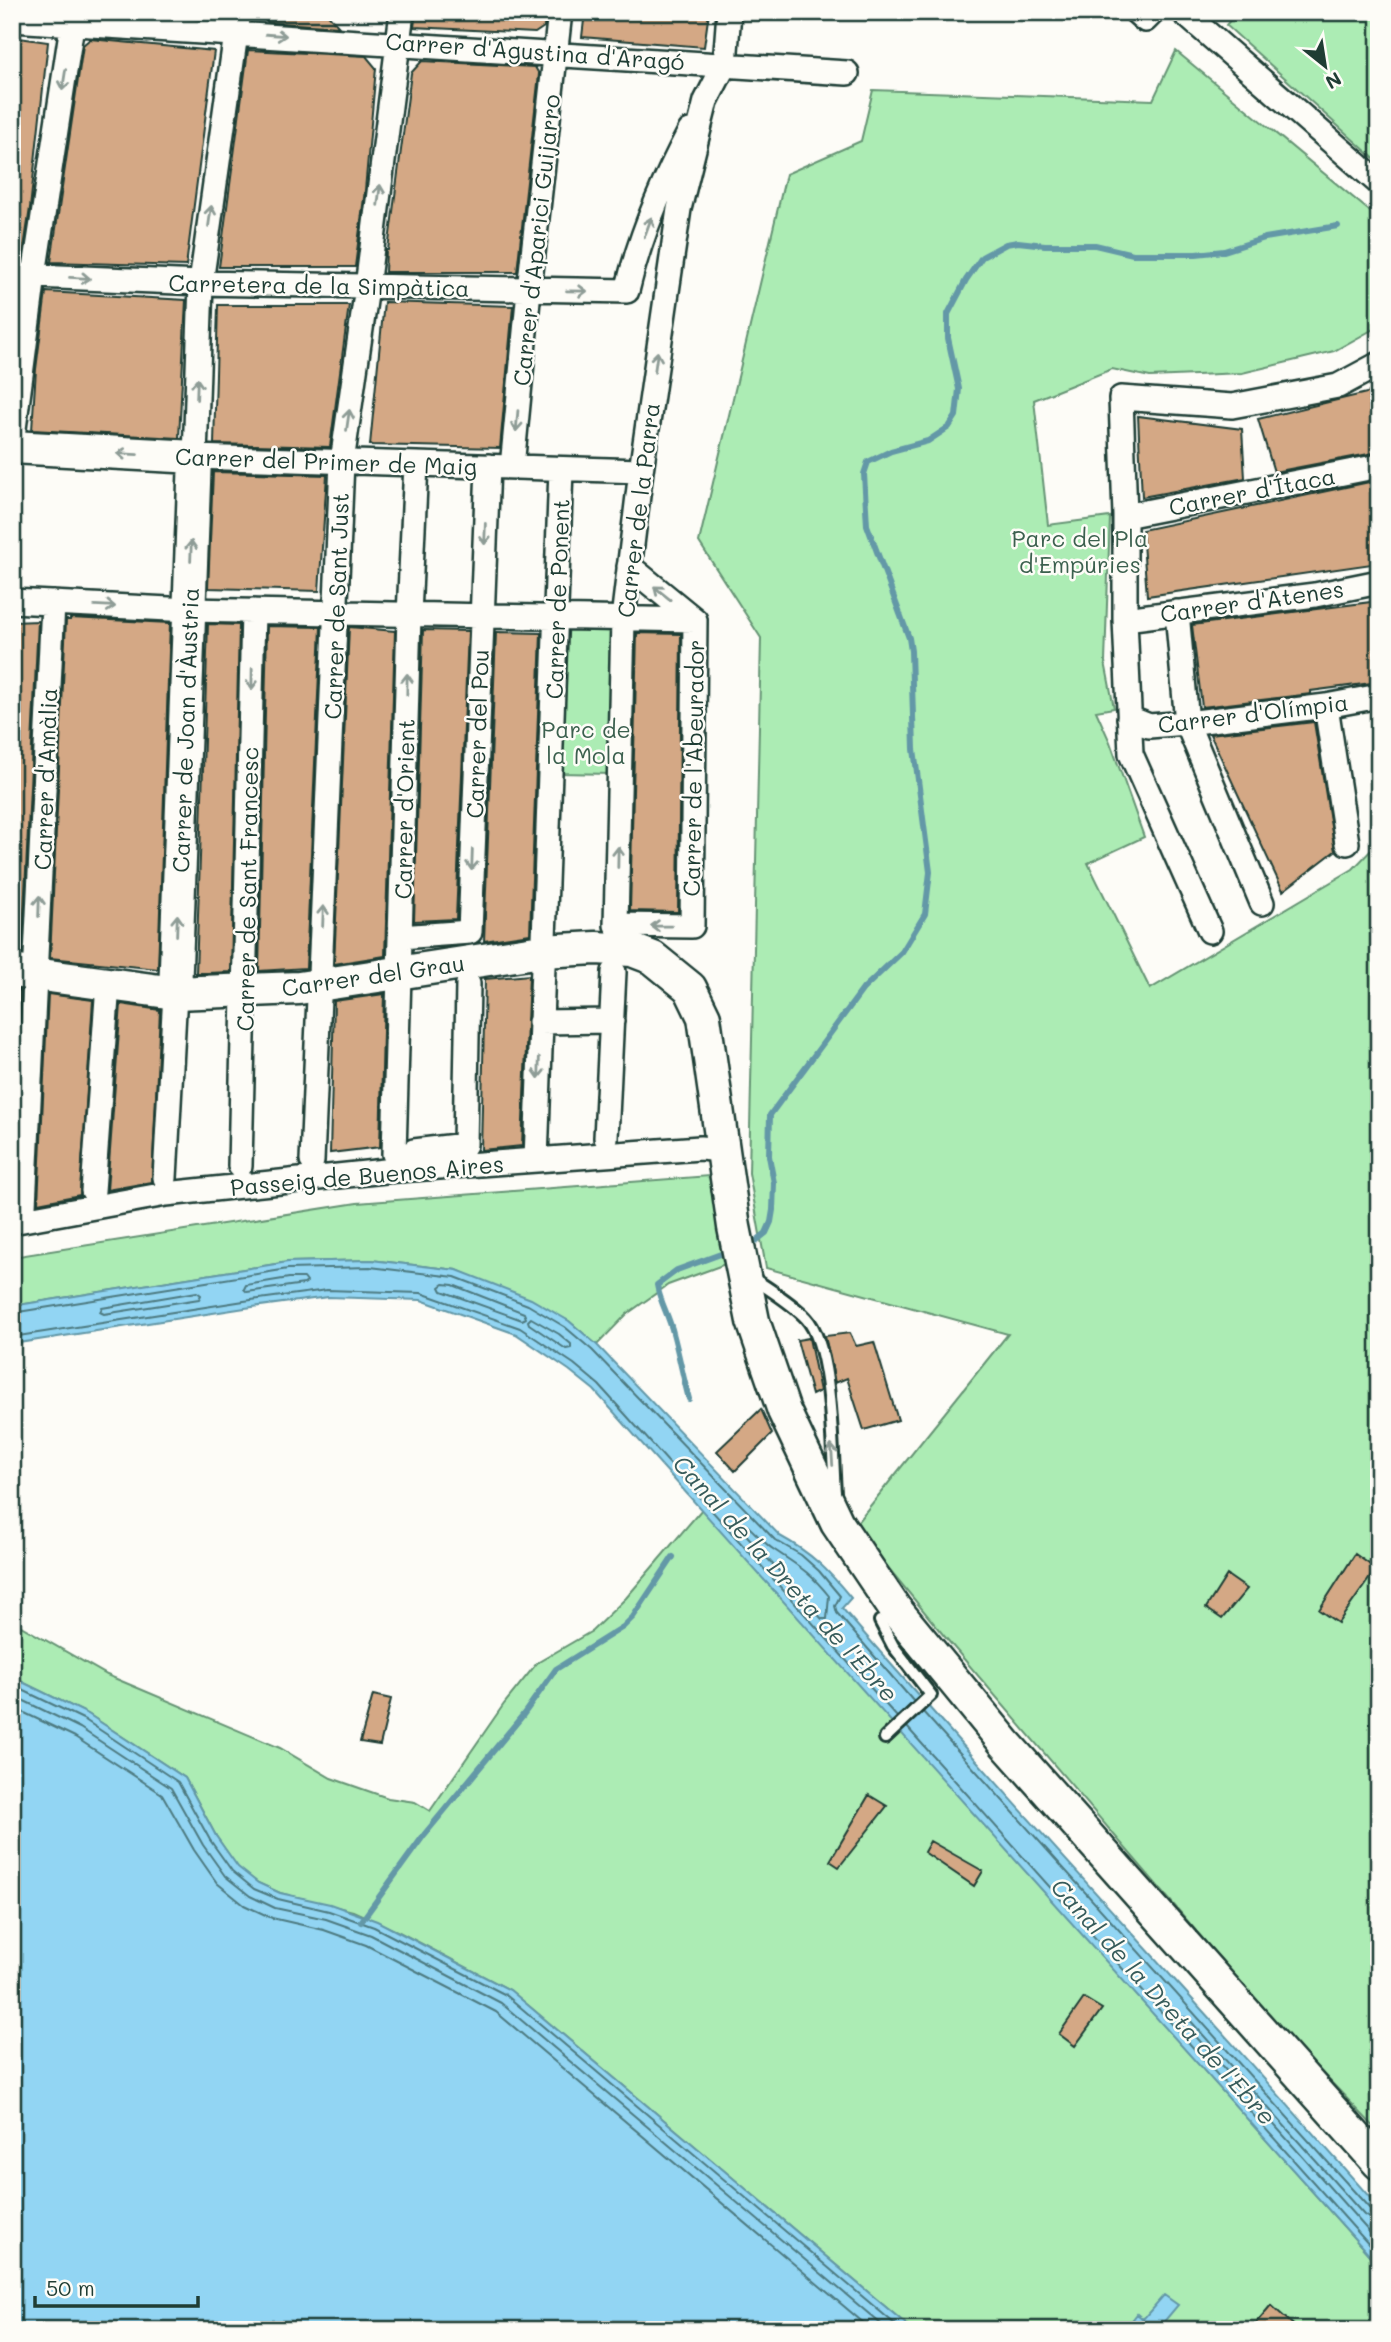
<svg xmlns="http://www.w3.org/2000/svg" width="1391" height="2342" font-family="Mali,sans-serif">
<style>
.green{fill:#acecb4;stroke:#669474;stroke-width:2}
.water{fill:#92d5f3;stroke:#6498a7;stroke-width:2}
.lines{fill:none;stroke-linecap:round;stroke-linejoin:round}
.shore{stroke:#4d7a80;stroke-width:2}
.stream{stroke:#6498a7;stroke-width:6}
.building{fill:#d4a885;stroke:#1f3d34;stroke-width:2}
.lane-casing{stroke:#1f3d34;stroke-width:16}
.street-casing{stroke:#1f3d34;stroke-width:28}
.secondary-casing{stroke:#1f3d34;stroke-width:37}
.lane{stroke:#fdfcf7;stroke-width:10}
.street{stroke:#fdfcf7;stroke-width:23}
.secondary{stroke:#fdfcf7;stroke-width:32}
.oneway{stroke:#8e9c96}
.labels{text-anchor:middle;dominant-baseline:central;stroke-width:5;stroke-linejoin:round;paint-order:stroke}
.street-label{font-size:23px;fill:#1f3d34;stroke:#fdfcf7}
.park-label{font-size:23px;fill:#3b604e;stroke:#fdfcf7}
.water-label{font-size:24px;font-style:italic;fill:#365b5a;stroke:#fdfcf7}
</style>
<rect width="100%" height="100%" fill="#fdfcf7"/>
<filter id="ink" filterUnits="userSpaceOnUse"><feTurbulence type="fractalNoise" baseFrequency=".0143" numOctaves="2"/><feDisplacementMap in="SourceGraphic" scale="14" xChannelSelector="R" yChannelSelector="G"/><feConvolveMatrix kernelMatrix="1 2 1 2 8 2 1 2 1" color-interpolation-filters="sRGB"/></filter>
<g filter="url(#ink)">
<path class="green" d="M1237,12H1379V163L1226,25Z
M1176,51L1379,219V326L1334,351L1242,373L1150,377L1112,369L1034,400L1048,525L1110,517L1105,662L1114,708L1096,711L1110,742L1144,837L1088,863L1150,989L1353,869L1379,842V2132L1280,2029L945,1637L854,1526L1008,1334L766,1268L749,1173L761,638L699,542L786,174L861,141L873,90L1153,100Z
M563,623H618L614,774L557,773Z
M709,1176L728,1263L668,1285L627,1314L597,1345L569,1321L457,1270L371,1260L288,1262L12,1306V1257L357,1203Z
M702,1509L1379,2266V2330H913L510,1990L399,1932L353,1911L280,1893L258,1883L238,1868L216,1836L185,1778L88,1714L12,1677V1621L107,1675L280,1748L331,1778L388,1798L415,1802L430,1811L504,1704L537,1663L592,1631L626,1598Z"/>
<path class="water" d="M371,1260L457,1270L531,1299L569,1321L597,1345L780,1536C813,1554 828,1570 851,1598L842,1608C1017,1811 1202,2006 1379,2208V2266L594,1390L569,1370L516,1334L421,1300L328,1297L245,1308L12,1344V1306L288,1262Z
M12,1677L88,1714L185,1778L216,1836L238,1867L258,1883L280,1893L330,1904L377,1921L510,1990L913,2330H12Z
M1164,2295L1178,2305L1157,2330H1131L1127,2327L1137,2314L1143,2319Z"/>
<g class="lines">
<path class="shore" d="M289,1278H304L307,1282L304,1284L247,1292L244,1289L246,1285Z
M444,1284L453,1285L524,1313L526,1318L522,1320L442,1291L440,1287Z
M197,1292L201,1295L199,1299L104,1314L100,1312L102,1308Z
M12,1313L288,1269L370,1267L455,1277L528,1305L565,1327L592,1350L775,1540L801,1555L819,1571L840,1596L835,1606L837,1613L914,1702
M531,1318L559,1334L571,1344V1348L566,1349L529,1324L528,1321Z
M12,1337L244,1301L327,1290L421,1293L520,1328L574,1364L599,1385L897,1717
M744,1523C754,1530 762,1542 773,1549C798,1566 809,1571 829,1596L827,1619H822L741,1529V1525Z
M12,1685L85,1720L178,1782L210,1840L232,1871L254,1889L278,1899L329,1911L374,1927L506,1995L902,2330
M12,1695L80,1728L171,1788L203,1845L225,1876L250,1896L275,1908L326,1919L371,1935L501,2003L888,2330
M12,1707L75,1737L162,1794L194,1850L217,1883L244,1905L272,1918L324,1930L366,1945L496,2012L872,2330
M923,1712L1370,2209L1379,2212
M907,1727L1379,2256
M1379,2220H1372L1364,2215L1188,2018L1183,2017V2022L1379,2243"/>
<path class="stream" d="M756,1241L766,1233L771,1222L773,1210L774,1183L769,1156L770,1115L863,989L902,952L925,914L930,872L914,749L911,651L909,638L867,525L864,474L868,462L891,451L928,441L949,427L956,416L959,389L948,338V314L966,280L982,257L1006,244L1018,242L1045,245H1095L1133,254H1196L1224,251L1265,238L1338,226
M689,1399C683,1377 679,1355 673,1333C669,1316 660,1302 657,1285L677,1270L729,1251
M361,1922L424,1835L523,1715L556,1669L623,1627L633,1617L673,1557"/>
</g>
<path class="building" d="M260,12H326L339,27L268,22Z
M416,12H546L544,27L535,33L414,27Z
M585,12H709L704,47L582,37Z
M12,37L48,42L30,208L22,261H12Z
M90,39L214,51L186,266L51,262L83,45Z
M248,50L366,56L376,68L365,190L355,267H219Z
M422,61L535,67L539,74L517,272H385L386,250H388L411,73Z
M46,292L186,300L179,438L32,430L36,369Z
M384,302L513,306L500,448L370,445Z
M218,305H349L330,447L214,444Z
M1379,390V452L1274,472L1258,419Z
M1138,416L1242,429L1245,478L1142,497Z
M213,472L327,475L319,591L208,588Z
M1379,480V563L1147,596L1142,530Z
M1379,601V682L1311,691V694L1202,707L1192,625Z
M70,618L170,623L158,969L50,958L66,620H70Z
M38,621L22,954L12,953V622Z
M208,624L239,625L231,972L207,973H196Z
M267,626L321,627L306,968L259,971Z
M349,627L395,631L385,956L334,964Z
M423,630L468,631L456,919L414,921Z
M496,632L541,633L530,934L484,941Z
M637,633L681,634L678,912L630,911Z
M1314,722L1335,851L1283,891L1210,734Z
M529,975L522,1146L481,1150L485,979Z
M12,990L20,991L12,1159Z
M48,994L93,1000L80,1195L38,1203Z
M384,994L380,1147L330,1153L334,1001Z
M121,1004L160,1010L152,1182L107,1190Z
M850,1333L856,1346L874,1342L898,1420L864,1430L847,1378L835,1383L825,1336Z
M809,1338L820,1391L812,1395L797,1340Z
M761,1409L772,1434L735,1471L717,1451Z
M1355,1554L1376,1569L1338,1623L1319,1610Z
M1227,1575L1247,1589L1222,1619L1206,1608Z
M373,1695L391,1699L380,1745L360,1742Z
M869,1795L887,1806L839,1867L830,1861Z
M930,1841L983,1871L974,1886L924,1852Z
M1084,1998L1102,2009L1075,2046L1059,2034Z
M1271,2305L1299,2330H1250Z"/>
<g class="lines">
<g class="lane-casing">
<path id="lane" d="M750,1276C768,1289 791,1302 806,1318C833,1346 832,1453 835,1493
M880,1621L893,1646L931,1695L885,1738"/>
</g>
<g class="street-casing">
<path id="street" d="M239,12L201,283L195,457L641,471
M1136,12L1145,20L1153,12
M1183,12L1379,183
M12,20L847,73
M12,275L201,283L627,291C640,235 663,182 690,131
M12,444L34,275L74,12
M512,467L529,290L560,12
M1125,516L1379,466
M629,566L695,620
M12,601L189,610L695,620
M1177,612L1187,723L1262,903
M1125,619L1315,595L1379,582
M695,620L692,926L616,925L623,619L641,471L679,209L706,101L725,64L729,12
M1326,706L1347,843
M1129,718L1149,726L1187,723L1326,706L1379,696
M1210,931L1131,754L1125,619V516L1121,398L1232,406L1338,386L1379,364
M400,937L470,932L488,466
M540,1022L612,1021
M606,1138L614,972
M394,1154L409,615L416,464
M536,1160L561,469
M312,1161L342,462L367,287L402,12
M240,1166L253,611
M402,1170L414,1151L465,1145L468,984
M165,1178L175,993
M93,1191L108,984
M24,1206L53,603
M12,1222L166,1194L385,1171L700,1148L723,1150"/>
</g>
<g class="secondary-casing">
<path id="secondary" d="M12,447L195,457L175,993
M12,971L175,993L299,988L542,951L596,948L632,950L653,958L690,988L704,1017L734,1227L753,1321L784,1411L837,1523L895,1609L1005,1743L1379,2163"/>
</g>
<use href="#lane" class="lane"/>
<use href="#street" class="street"/>
<use href="#secondary" class="secondary"/>
</g>
<defs><path id="oneway-shaft" d="M-6 0H5M1.5-3L5.5 0L1.5 3" fill="none" stroke-width="1.6" stroke-linecap="round" stroke-linejoin="round" transform="scale(1.75)"/></defs>
<g class="oneway">
<use href="#oneway-shaft" transform="translate(276 35) rotate(4)"/>
<use href="#oneway-shaft" transform="translate(64 80) rotate(99)"/>
<use href="#oneway-shaft" transform="translate(379 195) rotate(-83)"/>
<use href="#oneway-shaft" transform="translate(210 216) rotate(-82)"/>
<use href="#oneway-shaft" transform="translate(648 227) rotate(-70)"/>
<use href="#oneway-shaft" transform="translate(80 278) rotate(3)"/>
<use href="#oneway-shaft" transform="translate(577 291) rotate(1)"/>
<use href="#oneway-shaft" transform="translate(656 362) rotate(-82)"/>
<use href="#oneway-shaft" transform="translate(197 389) rotate(-88)"/>
<use href="#oneway-shaft" transform="translate(348 420) rotate(-82)"/>
<use href="#oneway-shaft" transform="translate(517 421) rotate(95)"/>
<use href="#oneway-shaft" transform="translate(127 454) rotate(-177)"/>
<use href="#oneway-shaft" transform="translate(485 534) rotate(92)"/>
<use href="#oneway-shaft" transform="translate(191 551) rotate(-88)"/>
<use href="#oneway-shaft" transform="translate(662 593) rotate(-141)"/>
<use href="#oneway-shaft" transform="translate(105 606) rotate(3)"/>
<use href="#oneway-shaft" transform="translate(252 679) rotate(91)"/>
<use href="#oneway-shaft" transform="translate(407 684) rotate(-89)"/>
<use href="#oneway-shaft" transform="translate(618 857) rotate(-89)"/>
<use href="#oneway-shaft" transform="translate(472 860) rotate(92)"/>
<use href="#oneway-shaft" transform="translate(39 906) rotate(-88)"/>
<use href="#oneway-shaft" transform="translate(323 916) rotate(-88)"/>
<use href="#oneway-shaft" transform="translate(177 925) rotate(-88)"/>
<use href="#oneway-shaft" transform="translate(661 926) rotate(-179)"/>
<use href="#oneway-shaft" transform="translate(539 1068) rotate(92)"/>
<use href="#oneway-shaft" transform="translate(832 1455) rotate(-94)"/>
</g>
</g>
<g class="labels">
<g class="street-label">
<text transform="translate(535 51) rotate(4)">Carrer d'Agustina d'Aragó</text>
<text transform="translate(536 240) rotate(-84)">Carrer d'Aparici Guijarro</text>
<text transform="translate(319 285) rotate(1)">Carretera de la Simpàtica</text>
<text transform="translate(326 461) rotate(2)">Carrer del Primer de Maig</text>
<text transform="translate(1252 491) rotate(-11)">Carrer d'Ítaca</text>
<text transform="translate(638 510) rotate(-83)">Carrer de la Parra</text>
<text transform="translate(557 599) rotate(-88)">Carrer de Ponent</text>
<text transform="translate(1252 601) rotate(-8)">Carrer d'Atenes</text>
<text transform="translate(336 606) rotate(-88)">Carrer de Sant Just</text>
<text transform="translate(1253 713) rotate(-7)">Carrer d'Olímpia</text>
<text transform="translate(185 730) rotate(-88)">Carrer de Joan d'Àustria</text>
<text transform="translate(477 734) rotate(-88)">Carrer del Pou</text>
<text transform="translate(693 768) rotate(-89)">Carrer de l'Abeurador</text>
<text transform="translate(45 779) rotate(-88)">Carrer d'Amàlia</text>
<text transform="translate(404 809) rotate(-89)">Carrer d'Orient</text>
<text transform="translate(247 889) rotate(-89)">Carrer de Sant Francesc</text>
<text transform="translate(373 975) rotate(-8)">Carrer del Grau</text>
<text transform="translate(367 1175) rotate(-5)">Passeig de Buenos Aires</text>
</g>
<g class="park-label">
<text x="1080" y="538">Parc del Pla<tspan x="1080" dy="26">d'Empúries</tspan></text>
<text x="586" y="729">Parc de<tspan x="586" dy="26">la Mola</tspan></text>
</g>
<g class="water-label">
<text transform="translate(786 1578) rotate(48)">Canal de la Dreta de l'Ebre</text>
<text transform="translate(1164 2001) rotate(48)">Canal de la Dreta de l'Ebre</text>
</g>
</g>
<rect width="1391" height="2342" fill="none" stroke="#fdfcf7" stroke-width="42"/>
<rect x="21" y="21" width="1349" height="2300" fill="none" stroke="#1f3d34" stroke-width="2.5" filter="url(#ink)"/>
<g transform="translate(1325 66) rotate(150)" stroke="#fdfcf7" stroke-width="5" paint-order="stroke">
<path d="M0-5L12 26L0 18L-12 26Z" fill="#1f3d34"/>
<text y="-10" font-size="19" font-weight="bold" text-anchor="middle" fill="#1f3d34">N</text>
</g>
<path d="M35 2296v10h163v-10" fill="none" stroke="#1f3d34" stroke-width="3.5"/>
<text x="46" y="2296" font-size="21" fill="#1f3d34" stroke="#fdfcf7" stroke-width="5" paint-order="stroke">50 m</text>
</svg>
